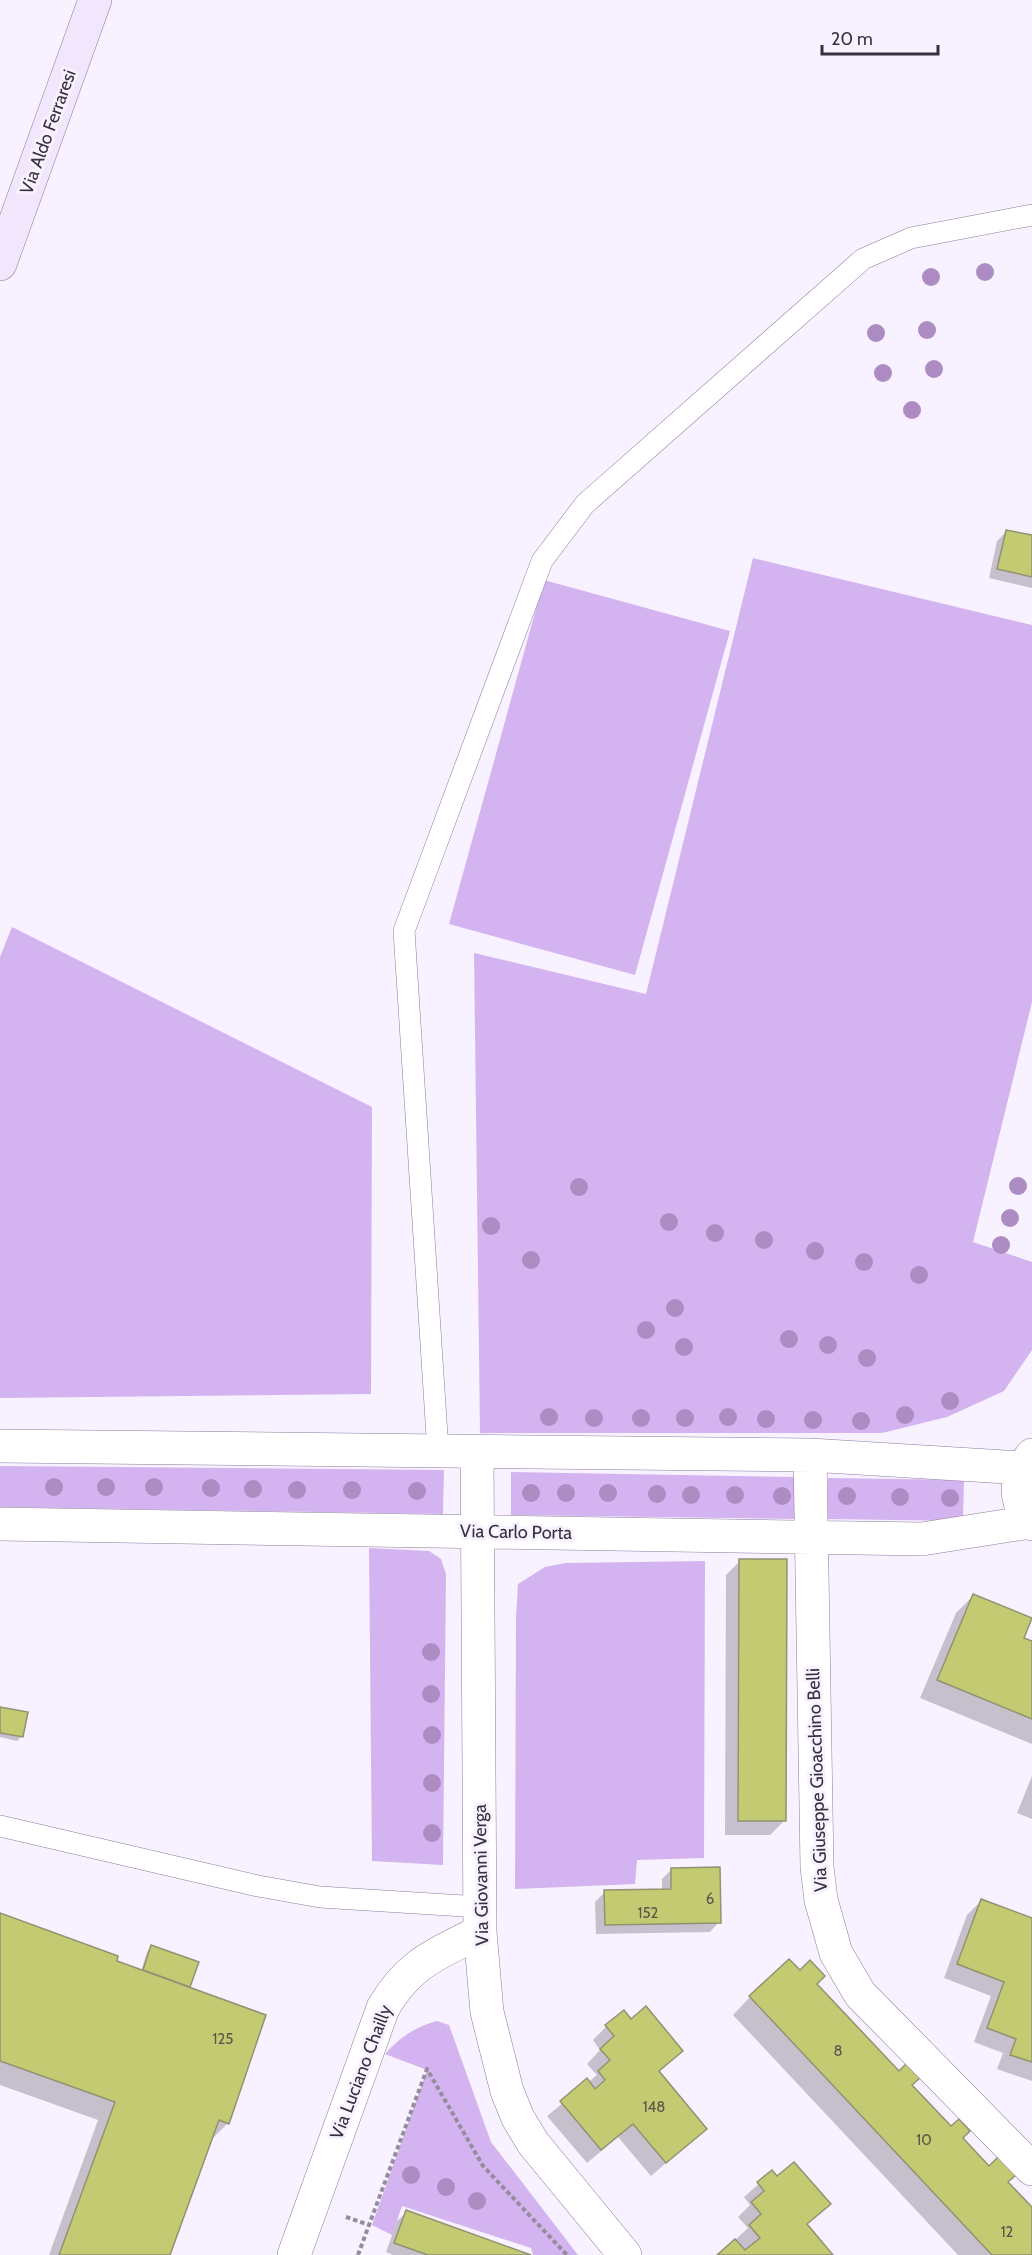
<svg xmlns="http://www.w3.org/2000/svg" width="1032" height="2255" font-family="Cabin,sans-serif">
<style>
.green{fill:#d4b4f0}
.shadow{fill:#0003}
.building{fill:#c4ca71;stroke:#909371;stroke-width:1.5}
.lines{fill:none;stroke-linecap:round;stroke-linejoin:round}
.service-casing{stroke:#8c7c9b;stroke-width:22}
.minor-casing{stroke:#8c7c9b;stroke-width:34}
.secondary-casing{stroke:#8c7c9b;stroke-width:34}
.path{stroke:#948d9a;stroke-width:4;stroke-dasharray:4.5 3;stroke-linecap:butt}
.service{stroke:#fff;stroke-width:21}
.minor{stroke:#fff;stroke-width:33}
.secondary{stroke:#f1e6fb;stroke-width:33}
.tree{fill:#ac8cc3}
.labels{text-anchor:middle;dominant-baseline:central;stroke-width:6;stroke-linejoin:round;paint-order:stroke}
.number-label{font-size:15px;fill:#5a564a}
.street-label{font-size:18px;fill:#37303d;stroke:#f8f1ff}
</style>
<rect width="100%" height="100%" fill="#f8f1ff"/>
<path class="green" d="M753,558L1032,625V1002L973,1242L1032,1262V1350L1004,1391L947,1417L882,1433H480L474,953L646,994Z
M544,580L730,631L635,975L449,924Z
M12,927L372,1107L371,1394L0,1398V957Z
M0,1466L444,1470L443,1514L0,1507Z
M511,1472L796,1477V1519L511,1515Z
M828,1478L964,1480L963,1521L827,1519Z
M369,1548L429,1551L441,1559L446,1574L443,1865L372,1861Z
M705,1561L704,1858L637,1860L635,1884L515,1889L516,1617L518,1584L545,1567L566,1563Z
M437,2021L449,2025L491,2142L578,2255H533L531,2248L402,2206L392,2235L372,2225L427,2070L385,2054C400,2037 415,2027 437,2021Z"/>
<path class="shadow" d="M1007,531L1032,537V588L989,578L997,541Z
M740,1561L784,1821L770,1835H725L726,1575Z
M974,1595L1022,1638L1032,1643V1744L920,1698L956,1613Z
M0,1709L22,1736L17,1741L0,1737Z
M1032,1776V1819L1017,1813Z
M671,1870L719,1922L710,1932L596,1934L595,1902L605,1892L662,1891V1879Z
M981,1901L1032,1920V2081L997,2069L1003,2053L974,2042L991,1996L944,1978L967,1915Z
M0,1915L141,1971L147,1952L152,1947L189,1986L228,2123L210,2141L168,2255H49L98,2120L0,2085Z
M815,1984L989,2168L1032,2209V2255H958L733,2015L750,1997Z
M631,2021L681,2051L658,2073L705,2129L651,2176L618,2137L587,2163L547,2116L597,2075L587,2064L600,2050L593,2040L607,2026Z
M772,2172L777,2178L829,2204L806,2225L831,2255H719L748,2228L738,2217L750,2205L744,2197Z
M407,2212L526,2255H393L386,2252L397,2221Z"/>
<path class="building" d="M1006,530L1032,535V577L997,569Z
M739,1559H787L786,1821H738Z
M973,1594L1032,1618L1024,1638L1032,1641V1719L937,1680Z
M0,1707L28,1712L23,1737L0,1733Z
M720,1867L721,1923L605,1925L604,1890L671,1889V1868Z
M981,1899L1032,1918V2062L1010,2055L1016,2039L987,2028L1004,1982L957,1964Z
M0,1913L118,1956L117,1961L266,2015L229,2124L219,2120L170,2255H59L115,2102L0,2061Z
M151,1945L199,1962L190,1987L143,1970Z
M789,1959L800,1970L810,1960L825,1976L817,1984L899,2071L907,2063L921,2077L912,2085L951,2126L959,2119L970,2131L963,2138L989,2166L999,2156L1016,2175L1008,2182L1032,2207V2255H992L749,1996Z
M646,2006L683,2051L659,2071L707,2129L666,2163L633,2124L601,2150L560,2101L587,2078L595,2089L605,2080L598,2071L610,2060L600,2049L614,2036L605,2025L624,2010L631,2019Z
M794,2162L831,2204L807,2224L833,2255H717L735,2239L745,2250L760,2238L749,2225L761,2214L751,2202L764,2191L757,2182L772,2170L777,2176Z
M406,2210L531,2255H428L394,2243Z"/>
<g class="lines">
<g class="service-casing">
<path id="service" d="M438,1451L404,931L542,561L585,504L863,259L911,238L1032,215
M0,1826L258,1886L320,1897L480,1907"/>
</g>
<g class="minor-casing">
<path id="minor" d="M0,1446L810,1455L1022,1468
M477,1452L480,1932L487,2012L507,2091L518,2118L533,2143L625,2255
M810,1455L817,1867L821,1900L836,1953L860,1994L1032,2169
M1032,1455C1014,1478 1013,1501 1032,1524
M0,1524L922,1539L1030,1522
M294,2255L383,2008C408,1964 436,1954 480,1932"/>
</g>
<g class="secondary-casing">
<path id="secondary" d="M0,264L95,0"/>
</g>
<path class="path" d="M346,2217L369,2225L427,2069L483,2166L567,2255
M358,2255L369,2225"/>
<use href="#service" class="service"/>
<use href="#minor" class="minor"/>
<use href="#secondary" class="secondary"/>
</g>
<g class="tree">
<circle cx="985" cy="272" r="9"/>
<circle cx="931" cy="277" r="9"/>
<circle cx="927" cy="330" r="9"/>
<circle cx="876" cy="333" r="9"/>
<circle cx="934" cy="369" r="9"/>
<circle cx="883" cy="373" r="9"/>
<circle cx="912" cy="410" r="9"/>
<circle cx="1018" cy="1186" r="9"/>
<circle cx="579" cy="1187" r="9"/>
<circle cx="1010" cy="1218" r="9"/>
<circle cx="669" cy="1222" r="9"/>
<circle cx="491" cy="1226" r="9"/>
<circle cx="715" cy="1233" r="9"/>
<circle cx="764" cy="1240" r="9"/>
<circle cx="1001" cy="1245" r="9"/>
<circle cx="815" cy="1251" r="9"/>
<circle cx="531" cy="1260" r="9"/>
<circle cx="864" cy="1262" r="9"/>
<circle cx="919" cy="1275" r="9"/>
<circle cx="675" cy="1308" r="9"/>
<circle cx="646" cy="1330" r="9"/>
<circle cx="789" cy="1339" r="9"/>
<circle cx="828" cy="1345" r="9"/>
<circle cx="684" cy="1347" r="9"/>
<circle cx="867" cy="1358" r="9"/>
<circle cx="950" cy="1401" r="9"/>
<circle cx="905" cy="1415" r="9"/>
<circle cx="549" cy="1417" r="9"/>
<circle cx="728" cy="1417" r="9"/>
<circle cx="594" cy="1418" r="9"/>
<circle cx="641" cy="1418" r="9"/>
<circle cx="685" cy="1418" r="9"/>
<circle cx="766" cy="1419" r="9"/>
<circle cx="813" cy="1420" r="9"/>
<circle cx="861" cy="1421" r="9"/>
<circle cx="54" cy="1487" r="9"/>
<circle cx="106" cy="1487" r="9"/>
<circle cx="154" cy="1487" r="9"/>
<circle cx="211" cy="1488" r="9"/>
<circle cx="253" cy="1489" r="9"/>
<circle cx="297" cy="1490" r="9"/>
<circle cx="352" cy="1490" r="9"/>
<circle cx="417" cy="1491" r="9"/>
<circle cx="531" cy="1493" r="9"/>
<circle cx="566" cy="1493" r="9"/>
<circle cx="608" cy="1493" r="9"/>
<circle cx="657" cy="1494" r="9"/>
<circle cx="691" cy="1495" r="9"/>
<circle cx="735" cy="1495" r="9"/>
<circle cx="782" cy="1496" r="9"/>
<circle cx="847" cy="1496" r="9"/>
<circle cx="900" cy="1497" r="9"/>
<circle cx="950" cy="1498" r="9"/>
<circle cx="431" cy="1652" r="9"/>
<circle cx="431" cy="1694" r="9"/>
<circle cx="432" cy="1735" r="9"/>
<circle cx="432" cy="1783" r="9"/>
<circle cx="432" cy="1833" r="9"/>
<circle cx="411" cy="2175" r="9"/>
<circle cx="446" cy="2187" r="9"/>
<circle cx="477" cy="2201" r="9"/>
</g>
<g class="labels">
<g class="number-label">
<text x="710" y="1899">6</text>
<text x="648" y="1913">152</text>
<text x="223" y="2039">125</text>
<text x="838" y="2051">8</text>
<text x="654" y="2107">148</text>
<text x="924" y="2140">10</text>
<text x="1007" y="2232">12</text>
</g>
<g class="street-label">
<text transform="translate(48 132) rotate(-70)">Via Aldo Ferraresi</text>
<text transform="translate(516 1532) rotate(1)">Via Carlo Porta</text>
<text transform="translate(817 1780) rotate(-92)">Via Giuseppe Gioacchino Belli</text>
<text transform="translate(481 1875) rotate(-91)">Via Giovanni Verga</text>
<text transform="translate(361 2072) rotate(-69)">Via Luciano Chailly</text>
</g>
</g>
<path d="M822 45v9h116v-9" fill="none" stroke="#37303d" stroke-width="3"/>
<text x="831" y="45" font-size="18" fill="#37303d" stroke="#f8f1ff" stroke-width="4.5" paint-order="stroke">20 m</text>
</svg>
